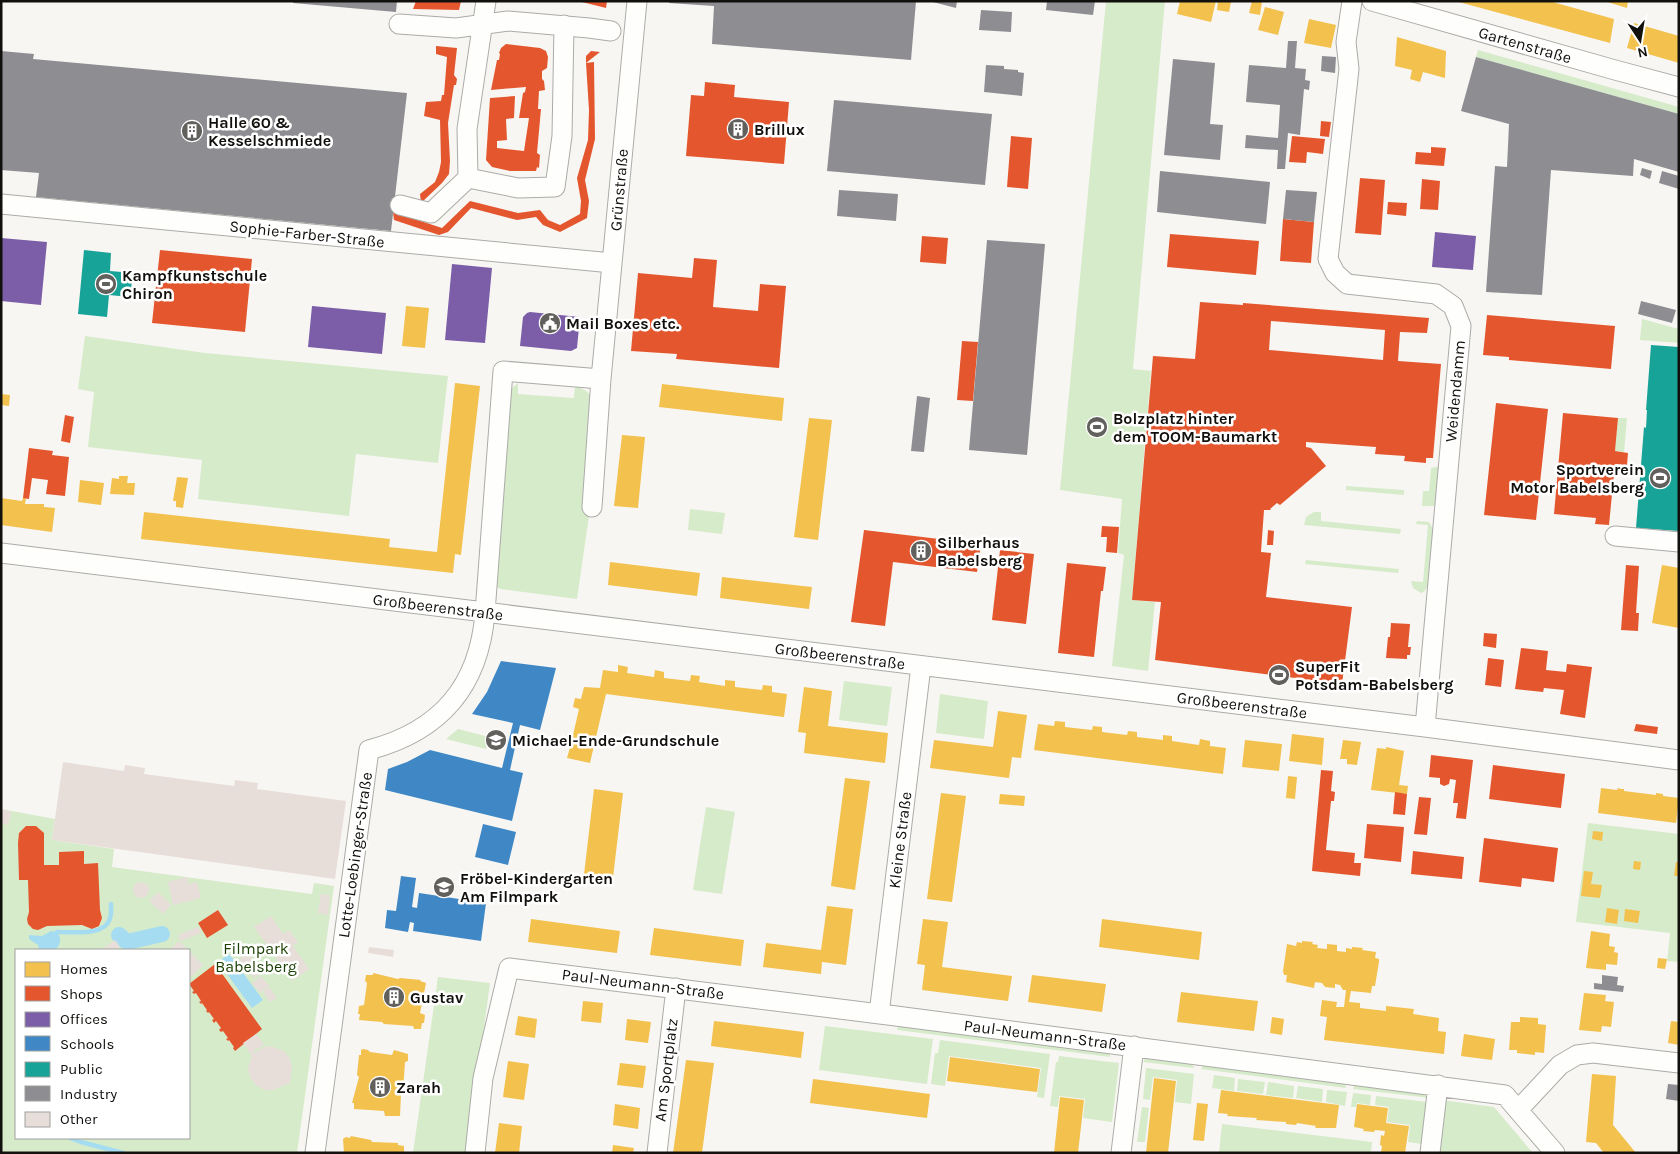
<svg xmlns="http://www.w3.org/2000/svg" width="1680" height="1154" font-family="Karla,sans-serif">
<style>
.green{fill:#d6ebca;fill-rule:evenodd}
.water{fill:#a5dcf1}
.homes{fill:#f2c14e}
.shops{fill:#e4572e;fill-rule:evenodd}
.offices{fill:#7b5ea7}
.schools{fill:#3f88c5}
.public{fill:#17a398}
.industry{fill:#8d8d92}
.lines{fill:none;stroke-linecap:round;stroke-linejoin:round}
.stream{stroke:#a5dcf1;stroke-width:4.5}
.canal{stroke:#a5dcf1;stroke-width:16}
.building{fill:#e7ded9}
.minor-casing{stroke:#acaba7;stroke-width:21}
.minor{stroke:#fefefd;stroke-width:19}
.labels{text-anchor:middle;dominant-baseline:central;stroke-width:5;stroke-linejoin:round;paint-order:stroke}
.street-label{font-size:16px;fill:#12100d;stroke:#fff}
.poi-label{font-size:16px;font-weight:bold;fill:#12100d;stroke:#fff;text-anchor:start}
.park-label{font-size:16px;fill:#183e01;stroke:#fff}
</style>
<rect width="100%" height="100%" fill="#f8f6f2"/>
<path class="green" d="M1106,1H1165L1133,369L1151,371L1132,600L1155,602L1148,671L1112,666L1124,555L1118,553L1122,499L1060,490Z
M1478,50L1679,107V114L1476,57Z
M1642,319L1679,329V343L1640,340Z
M85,336L205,353L448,376L438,463L356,454L349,516L198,499L202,460L88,447L94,392L78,389Z
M518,383V394L574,398L575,386C591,391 592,396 594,412L589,516L577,599L501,589L491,585L509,393L512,388Z
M1618,418H1627L1624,452L1615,451Z
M1441,466L1436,504L1434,506H1422L1423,491H1429L1431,468Z
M1346,486L1404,490V495L1346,490Z
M690,509L725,513L722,534L688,530Z
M1314,512H1321V521L1401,529L1400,534L1304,525L1306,517Z
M1417,521L1429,522L1433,529L1429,584L1424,592L1421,593L1413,588L1411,581L1423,582L1428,525L1416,524Z
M1306,560L1399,569L1398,573L1305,564Z
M844,681L892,687L887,726L839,720Z
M940,694L988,701L984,739L936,733Z
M458,729L489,737L486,749L446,739Z
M706,807L735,812L722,894L693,890Z
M1,809L55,819L52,840L114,849L112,867L312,894L314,883L334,886L297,1153H1ZM16,950H189V1138H16Z
M1588,823L1679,834V962L1667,961L1670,933L1576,922Z
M438,977L490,983L467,1153H413Z
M825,1026L933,1039L927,1084L819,1070Z
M898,1026L1110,1053V1057L897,1030Z
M940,1040L1050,1054L1044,1098L1037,1097L1041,1068L949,1056L945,1086L931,1084L935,1053H938Z
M1059,1056L1119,1063L1112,1122L1083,1118L1085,1099L1059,1096L1058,1107L1050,1106L1056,1062H1058Z
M1150,1058L1192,1064L1194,1068L1143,1062L1145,1059Z
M1204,1065L1345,1083L1346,1088L1201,1069Z
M1146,1068L1194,1074L1191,1104L1175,1102L1177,1080L1153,1077L1150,1100L1143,1099Z
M1214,1075L1235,1078L1234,1091L1212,1088Z
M1238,1079L1265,1082L1263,1094L1237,1091Z
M1268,1082L1294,1086L1293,1098L1266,1095Z
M1355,1084L1425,1093L1430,1098L1353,1089Z
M1298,1086L1323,1089L1322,1102L1296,1098Z
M1327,1090L1347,1092L1345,1106L1326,1102Z
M1353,1093L1371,1095L1370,1105L1357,1103L1356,1107H1351Z
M1376,1096L1427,1102L1422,1144L1408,1142L1410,1125L1387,1122L1389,1107L1375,1105Z
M1442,1100L1494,1107L1533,1153L1435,1152Z
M1142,1107L1149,1108L1145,1142H1137Z
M1222,1124L1372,1142L1371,1153H1219Z"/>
<path class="water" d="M51,931L57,932C62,939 61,945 55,950H39L38,945L29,939V935L42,936Z
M229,954L263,1000L252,1008L218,962Z"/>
<path class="homes" d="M1180,1H1216L1211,22L1177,14Z
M1218,1L1231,2L1229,12L1217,10Z
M1252,1L1262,2L1260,15L1249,13Z
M1455,1H1549L1614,19L1610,43Z
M1604,1H1628L1627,8Z
M1265,7L1284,12L1278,35L1258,30Z
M1309,19L1336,25L1331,48L1304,43Z
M1634,23L1679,36V63L1627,48Z
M1397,37L1446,51L1445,78L1423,72L1420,82L1410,79L1412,70L1395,66Z
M406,306L429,308L425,348L402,346Z
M455,383L480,386L461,555L455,554L453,573L141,539L144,512L390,539L389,547L437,552Z
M662,384L784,398L782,421L659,407Z
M1,394L10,395L9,406L1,405Z
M809,418L832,420L818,540L794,537Z
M622,435L645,437L638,508L614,506Z
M119,476H128L127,483H135L134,495L110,494L112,478L119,479Z
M177,477L188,478L183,508L176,507V501H173Z
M80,480L104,483L101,505L78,502Z
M1,498L22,501L23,498H26L25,504H44V507L55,508L52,532L1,525Z
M610,562L700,573L697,596L608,585Z
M1662,565L1679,568V628L1652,623Z
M722,577L812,587L809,609L720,598Z
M618,665L628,667L627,673L654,677L655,670L664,672V678L690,681L691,675L700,676L699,682L725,686V680L735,681V687L762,690L763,685L772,686V692L787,694L784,717L606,694L590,763L567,758L571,744L565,743L567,733L573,735L579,709L573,707L575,698L581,699L584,687L600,688L603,670L618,672Z
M804,687L832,691L828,726L888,733L885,763L804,753L806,733L798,732Z
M998,711L1027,715L1021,758L1012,757L1009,778L930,768L934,740L993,747Z
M1055,721L1065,722V727L1092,730L1093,726L1102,727V732L1127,735L1128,731L1137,732V737L1163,740V735L1172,736V741L1199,745L1200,739L1210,741V746L1226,748L1223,774L1034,750L1038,724L1054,726Z
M1292,734L1324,738L1322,765L1289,761Z
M1245,740L1282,744L1279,771L1242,767Z
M1343,740L1361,742L1357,765L1347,764V759H1340Z
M1386,747L1404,751L1399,785L1408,786L1407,794L1371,790L1377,748L1386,749Z
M1288,776L1297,777L1295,799L1286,798Z
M845,778L870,781L855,890L831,886Z
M1601,788L1617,790L1618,788L1621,789H1624V791L1656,795V793L1663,794V796L1679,798L1676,823L1598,813Z
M594,789L623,793L612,886L583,883Z
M941,793L966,796L952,902L927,899Z
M1000,794L1025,796L1024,806L999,804Z
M1593,831L1603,832L1602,841L1592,839Z
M1634,861L1641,862L1640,870L1633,869Z
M1676,862H1679V876H1674Z
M1584,871L1593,872L1591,884L1602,885L1600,898L1581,896Z
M827,906L853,909L846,965L822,962L821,974L763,967L766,943L821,950Z
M1607,908L1619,910L1617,924L1605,922Z
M1625,909L1640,911L1638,923L1624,921Z
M531,919L620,931L617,953L528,942Z
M923,919L948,922L942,967L1012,976L1008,1001L922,990L925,965L917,964Z
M1102,919L1202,932L1199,960L1099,947Z
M654,928L744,940L741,966L650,955Z
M1591,931L1610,934L1609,946L1615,947L1614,952L1618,953L1617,965L1606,964V970L1586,968Z
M1302,941L1313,942L1312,944L1318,945L1317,948L1327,949V944L1337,945V951L1346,952V948L1352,949V947L1363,948L1362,950L1376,952L1375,958L1379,959V962L1375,986H1372L1371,993L1351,991L1349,1002L1360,1003V1008L1386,1011V1006L1414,1009L1413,1014L1439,1018L1438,1031L1446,1032L1444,1054L1324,1040L1327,1017L1320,1016L1322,1000L1337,1002L1336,1007H1344L1346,990H1343L1340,985L1335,984V988L1325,987L1322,983L1315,982L1314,988L1286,982L1287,975H1284L1283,971L1287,944L1296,946L1297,942L1302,943Z
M1658,958L1667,959L1665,969L1657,968Z
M373,973L398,979L400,978L421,980L420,981L426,983L420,1013L425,1015L424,1023H422L421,1029H414L413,1026L384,1024L382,1022L359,1020L360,1014H358L359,1006L364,1005L367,983L365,981L366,975H373Z
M1032,975L1106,984L1102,1012L1028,1002Z
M1181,992L1258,1001L1254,1031L1177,1022Z
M1584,993L1606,995L1605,1001L1614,1002L1611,1027L1602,1026L1601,1032L1579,1030Z
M583,1001L603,1003L601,1023L581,1021Z
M518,1016L537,1019L535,1038L515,1035Z
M1272,1017L1284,1019L1282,1035L1270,1033Z
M1520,1017L1538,1018V1024L1546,1025L1544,1053L1535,1052V1055L1517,1053V1050H1509L1511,1022H1520Z
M627,1019L651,1022L648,1043L625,1040Z
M714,1021L804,1032L801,1058L711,1046Z
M1671,1021L1679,1022V1045L1668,1043Z
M1464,1034L1495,1039L1492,1060L1461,1056Z
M363,1049L368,1050L370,1052L392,1055L394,1050L408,1054V1061L405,1062L403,1092L401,1093L400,1116H385L384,1111L354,1109V1103H352L359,1077L357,1075L359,1055H361V1050Z
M950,1057L1040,1069L1037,1092L947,1081Z
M686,1060L714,1063L702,1153H673Z
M508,1061L529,1064L524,1100L503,1097Z
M620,1063L646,1066L643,1088L617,1085Z
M1592,1074L1616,1076L1613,1125L1636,1153H1604L1596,1143L1586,1142Z
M1154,1078L1176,1081L1168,1153H1146Z
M813,1079L930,1094L927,1118L810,1103Z
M1221,1090L1339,1105L1336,1128H1315L1316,1126L1297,1123L1296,1125L1286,1124V1122L1256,1120L1257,1118L1227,1116L1228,1114L1218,1113Z
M1060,1097L1084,1100L1078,1153H1054Z
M1197,1103L1208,1104L1204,1141L1193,1140Z
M615,1104L640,1108L638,1129L613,1125Z
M1357,1104L1388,1108L1386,1123L1409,1126L1405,1153H1381L1382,1146L1380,1145L1381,1135L1384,1136L1385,1131L1375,1130L1374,1132L1363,1131L1364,1129L1354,1127Z
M499,1123L522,1126L519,1153H495Z
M351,1136L371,1140L372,1142L398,1143V1145L404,1146V1153H344L343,1139L346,1137L350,1138Z
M613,1145L634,1148L633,1153H612Z"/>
<path class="shops" d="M416,1H461L459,10L413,9Z
M578,1H607L606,8Z
M506,44L540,48L546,51L548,57L547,68L542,71V79L544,81L545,90L539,91L538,109H541L537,153L540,155L539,168L537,167L536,171H510L492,167L486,160L490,98L515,96L514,118L506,119L507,140L497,141V148L524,151L529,118H519L523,93L525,92L526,87L491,90L497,60H499L500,54L499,53L501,48Z
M436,46L457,48L454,75L457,79L456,85H454L448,123L450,161L449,174L442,183L421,203L420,194L435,182L439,172L441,162L440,120L424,116L426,102L441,101L442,95H444L447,57L436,54Z
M591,51L600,52L586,63V56Z
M594,62L595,139L585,180L589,201L587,218L560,232L543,225L536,217L517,220L471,208L448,232L439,235L394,220L393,212L442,228L470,201L518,213L540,210L548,220L560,225L580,214L581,201L577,178L588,140L589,110L586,63Z
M705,82L735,85L734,97L789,102L784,164L686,156L691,95L704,96Z
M1321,121L1331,122L1329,137L1320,136Z
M1011,136L1032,138L1028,189L1007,187Z
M1292,136L1325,139L1323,154L1307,152L1306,163L1289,162Z
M1431,147L1446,148L1444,166L1415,164L1416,152L1431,153Z
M1360,178L1385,180L1381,235L1355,233Z
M1422,179L1440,181L1438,210L1420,209Z
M1388,202L1407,203L1406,216L1387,214Z
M1283,219L1314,222L1311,263L1280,261Z
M1170,234L1259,241L1256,275L1167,267Z
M922,236L948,238L946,264L920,262Z
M160,250L252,259L245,332L152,323Z
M694,258L717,260L713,307L758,311L760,284L786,286L779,368L676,359L677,354L631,351L638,273L692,278Z
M1200,302L1243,305V303L1429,318L1427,333L1400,332L1398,361L1441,364L1433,458H1426V463L1404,461L1405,456L1375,454L1376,447L1306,442V447L1311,448L1326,466L1280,505L1277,503L1270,509L1271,510H1264L1261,552L1271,553L1266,597L1352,607L1342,684L1155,660L1161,602L1132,600L1153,356L1195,359ZM1271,321L1385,330L1383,360L1269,350Z
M1487,315L1615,326L1611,369L1509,360V357L1483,355Z
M962,341L978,342L973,401L957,400Z
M1496,403L1548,409L1536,520L1484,515Z
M1563,413L1618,418L1615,451L1628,453L1627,465L1615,464L1609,525L1595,524L1596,518L1554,514Z
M65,415L74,417L70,443L61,441Z
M29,448L53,451L52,455L69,457L65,496L46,494L48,480L32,478L29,499L23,498Z
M1102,526L1119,527L1117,553L1106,552L1107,537H1101Z
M864,530L981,544L977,572L893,562L885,626L851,622Z
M1268,530L1274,531L1273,545H1267Z
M1000,550L1034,554L1026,624L992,620Z
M1067,563L1106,567L1103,591H1101L1094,657L1058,653Z
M1626,565L1639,566L1636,613H1639L1638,631L1621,630Z
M1391,623L1410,624L1408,647H1411L1410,655H1407V659L1386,658L1388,637H1390Z
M1484,633L1497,634L1496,648L1483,646Z
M1521,648L1548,651L1546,670L1566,672L1567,664L1592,667L1585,718L1560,714L1564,690L1544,688L1543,692L1515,689Z
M1488,658L1504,660L1501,687L1485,685Z
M1636,724L1658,727L1657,734L1634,731Z
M1431,755L1473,760L1466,819L1456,818L1458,803H1453L1456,780L1450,779L1449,784L1444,786L1440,784V778L1429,777Z
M1493,765L1565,774L1561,808L1489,799Z
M1321,770L1333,771L1331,791L1335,792L1334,801H1331L1326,850L1355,853L1354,863H1361L1360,876L1312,871Z
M1395,792L1407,794L1405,815L1393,814Z
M1419,797L1431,798L1427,835L1414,834Z
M1367,824L1404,827L1401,862L1364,858Z
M26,826H36L44,833V865H59V852L84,851V864L98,863L100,910L102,918L99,926L92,929L82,925L47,926L38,930L33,929L28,924L27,919L29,912L28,880H19L18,843L19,833Z
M1484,838L1558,848L1554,882L1522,878L1521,887L1479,882Z
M1413,851L1464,857L1462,879L1411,874Z
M218,910L228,925L207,938L198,923Z
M215,964L262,1029L235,1051L233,1048L234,1047L229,1040L228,1041L226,1039L228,1038L223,1031L221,1032L219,1030L221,1028L216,1021L214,1023L212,1020L214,1019L209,1012L208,1013L206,1011L207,1010L202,1003L201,1004L199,1002L201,1001L196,993L194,994L192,992L194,991L189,984Z"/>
<path class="offices" d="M1435,232L1476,236L1473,270L1432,267Z
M1,238L47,242L41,305L1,301Z
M452,264L492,268L485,343L445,340Z
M312,306L386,313L382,354L308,347Z
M530,312L580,317L577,348L571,351L520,346L523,317L527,313Z"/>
<path class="schools" d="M501,661L556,668L540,730L520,725L510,770L523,773L512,821L385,790L388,769L407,762L430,750L502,768L513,723L472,714L487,692Z
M483,824L516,832L508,865L475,857Z
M401,876L416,878L412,907L417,908L419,893L486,903L481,941L413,931L414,923L410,922L408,932L385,928L387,910L396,911Z"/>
<path class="public" d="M84,250L111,253L110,271L133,273L130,297L109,295L107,317L78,314Z
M1651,345L1679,347V531L1636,528L1644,427L1646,428L1647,410H1646Z"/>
<path class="industry" d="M293,1H397L396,12L293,3Z
M669,1H916L911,60L712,44L714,6L669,3Z
M929,1H957L956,8Z
M1047,1H1095L1093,15L1046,10Z
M981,10L1012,12L1011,32L979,30Z
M1288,41H1297L1295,68L1306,69L1305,80L1310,81L1309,90L1304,89L1300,135L1288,133L1285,169H1277L1278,150L1245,148L1246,135L1278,138L1280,105L1246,102L1249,65L1286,68Z
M1,51L34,54L33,59L407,93L391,231L36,197L39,173L1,170Z
M1322,56L1336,57L1335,73L1321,71Z
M1476,57L1679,114V172L1634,159L1633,176L1551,170L1542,295L1486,292L1495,166L1507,167L1509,124L1461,111Z
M1173,59L1215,63L1210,124L1223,125L1220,160L1164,155Z
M986,65L1004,66V69L1018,70V72L1024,73L1022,96L984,92Z
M834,100L992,114L985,185L827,171Z
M1642,168L1652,171L1650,179L1640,175Z
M1160,171L1270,182L1266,224L1157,212Z
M1662,171L1679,176V189L1659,183Z
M839,190L898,194L896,221L837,216Z
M1286,190L1317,192L1314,222L1283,219Z
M987,240L1045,244L1027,455L969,450Z
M1641,301L1676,310L1672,323L1638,314Z
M917,396L930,398L924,452L911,451Z
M1602,975L1618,977L1617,985L1624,986L1623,992L1594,989V983L1602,984Z
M1668,1084L1679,1085V1101L1666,1099Z"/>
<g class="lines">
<path class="stream" d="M57,932C71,932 99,935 107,924C112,918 111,911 111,904
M70,1138L81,1142L123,1153"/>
<path class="canal" d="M119,935L127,942L162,934"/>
</g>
<path class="building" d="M63,762L124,771L125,765L145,768L144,774L234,786L235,780L258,783L257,789L346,801L335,879L52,840Z
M1,809L12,812L8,825L1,823Z
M187,877L188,884L197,882L201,898L173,905L168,882Z
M133 890a8 8 0 1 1 16 0a8 8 0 1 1-16 0Z
M158,892L171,905L163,914L149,901Z
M321,894L330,895L328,915L318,913Z
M271,916L283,934L289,930L298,942L293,946L309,969L292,981L254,927Z
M198,927L201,933L181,941L178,935Z
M115,940L120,947L115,950H101Z
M179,941L188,950H169Z
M243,947L247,953L241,957L236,951Z
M369,947L394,950L393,957L368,953Z
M189,951L203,965L191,977L189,974Z
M248,953L253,960L244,966L239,959Z
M253,963L260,974L254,978L246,968Z
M261,976L269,986L260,993L252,983Z
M269,987L277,998L270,1002L263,992Z
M256,1034L264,1045L253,1051L254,1053L264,1047L270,1046L284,1051L290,1059L292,1068L290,1078H292L288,1085L286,1084L274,1090H265L257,1086L251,1079L248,1069L252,1056L243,1043Z"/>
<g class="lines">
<g class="minor-casing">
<path id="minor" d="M1352,1L1346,42L1349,69L1328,259L1335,273L1347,284L1436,294L1453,306L1461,326L1425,727
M1372,1L1615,70L1679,87
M399,24L456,28L508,21L589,28L611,31
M468,178L518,188L555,187L562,136L564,25
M1,204L612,263
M400,205L431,213L468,178L467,129L486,1
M592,507L601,379L637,1
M1615,536L1679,542
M1,553L1425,727L1679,760
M879,1014L921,666
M1518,1110L1560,1065L1577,1055L1593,1053L1679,1063
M315,1153L369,750C441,731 479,686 485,613L503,371L601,379
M475,1153L483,1078L509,968L896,1016L1505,1095L1555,1153
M657,1153L676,988
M1121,1153L1134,1046
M1430,1153L1438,1085"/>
</g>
<use href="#minor" class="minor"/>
</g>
<defs>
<g id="building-disc" transform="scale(1.125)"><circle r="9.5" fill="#62605d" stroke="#fff"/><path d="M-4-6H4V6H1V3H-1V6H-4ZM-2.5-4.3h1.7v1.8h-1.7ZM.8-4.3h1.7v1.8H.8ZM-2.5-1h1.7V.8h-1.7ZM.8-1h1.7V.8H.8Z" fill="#fff"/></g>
<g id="stadium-disc" transform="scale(1.125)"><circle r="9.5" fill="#62605d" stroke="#fff"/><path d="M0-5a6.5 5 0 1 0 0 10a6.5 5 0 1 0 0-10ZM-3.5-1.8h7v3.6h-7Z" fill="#fff"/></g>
<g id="civic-disc" transform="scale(1.125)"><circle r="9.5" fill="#62605d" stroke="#fff"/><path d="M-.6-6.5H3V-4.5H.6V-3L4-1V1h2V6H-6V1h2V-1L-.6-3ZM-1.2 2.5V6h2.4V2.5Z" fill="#fff"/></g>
<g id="school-disc" transform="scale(1.125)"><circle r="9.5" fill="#62605d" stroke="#fff"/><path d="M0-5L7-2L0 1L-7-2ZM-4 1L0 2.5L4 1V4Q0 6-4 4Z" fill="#fff"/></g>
</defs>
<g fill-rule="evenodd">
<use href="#building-disc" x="738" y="129"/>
<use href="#building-disc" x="192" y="131"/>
<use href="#stadium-disc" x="106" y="284"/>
<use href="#civic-disc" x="550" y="323"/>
<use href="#stadium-disc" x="1097" y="427"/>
<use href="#stadium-disc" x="1660" y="478"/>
<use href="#building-disc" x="921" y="551"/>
<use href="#stadium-disc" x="1279" y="675"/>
<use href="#school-disc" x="496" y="740"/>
<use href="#school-disc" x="444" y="887"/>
<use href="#building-disc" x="394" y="997"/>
<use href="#building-disc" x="380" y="1087"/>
</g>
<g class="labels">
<g class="street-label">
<text transform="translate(1525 45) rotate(16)">Gartenstraße</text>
<text transform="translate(619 190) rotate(-85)">Grünstraße</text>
<text transform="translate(307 234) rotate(6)">Sophie-Farber-Straße</text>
<text transform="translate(1455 391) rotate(-85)">Weidendamm</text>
<text transform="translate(438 607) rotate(7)">Großbeerenstraße</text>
<text transform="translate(840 656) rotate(7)">Großbeerenstraße</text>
<text transform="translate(1242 705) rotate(7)">Großbeerenstraße</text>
<text transform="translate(900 840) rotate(-83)">Kleine Straße</text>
<text transform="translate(355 855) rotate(-82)">Lotte-Loebinger-Straße</text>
<text transform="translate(643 984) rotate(7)">Paul-Neumann-Straße</text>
<text transform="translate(1045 1035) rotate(7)">Paul-Neumann-Straße</text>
<text transform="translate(666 1070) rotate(-83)">Am Sportplatz</text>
</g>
<g class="poi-label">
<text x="208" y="122">Halle 60 &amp;<tspan x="208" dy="18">Kesselschmiede</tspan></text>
<text x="754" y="129">Brillux</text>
<text x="122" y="275">Kampfkunstschule<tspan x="122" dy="18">Chiron</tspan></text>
<text x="566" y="323">Mail Boxes etc.</text>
<text x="1113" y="418">Bolzplatz hinter<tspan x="1113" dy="18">dem TOOM-Baumarkt</tspan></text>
<text x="1644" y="469" text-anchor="end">Sportverein<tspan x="1644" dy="18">Motor Babelsberg</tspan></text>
<text x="937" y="542">Silberhaus<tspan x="937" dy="18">Babelsberg</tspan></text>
<text x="1295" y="666">SuperFit<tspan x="1295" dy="18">Potsdam-Babelsberg</tspan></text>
<text x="512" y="740">Michael-Ende-Grundschule</text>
<text x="460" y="878">Fröbel-Kindergarten<tspan x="460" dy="18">Am Filmpark</tspan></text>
<text x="410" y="997">Gustav</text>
<text x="396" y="1087">Zarah</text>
</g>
<g class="park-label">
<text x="256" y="948">Filmpark<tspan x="256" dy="18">Babelsberg</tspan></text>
</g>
</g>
<rect width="1680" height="1154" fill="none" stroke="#12100d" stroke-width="5"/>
<rect x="15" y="949" width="175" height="190" fill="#ffffff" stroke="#a09f9e"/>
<rect x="25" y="962" width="25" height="15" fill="#f2c14e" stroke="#a09f9e"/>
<text x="60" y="974" font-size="15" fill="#12100d">Homes</text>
<rect x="25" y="986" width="25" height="15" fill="#e4572e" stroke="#a09f9e"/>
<text x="60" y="999" font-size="15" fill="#12100d">Shops</text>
<rect x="25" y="1012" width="25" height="15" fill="#7b5ea7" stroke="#a09f9e"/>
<text x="60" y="1024" font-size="15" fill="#12100d">Offices</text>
<rect x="25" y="1036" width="25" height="15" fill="#3f88c5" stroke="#a09f9e"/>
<text x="60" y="1049" font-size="15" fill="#12100d">Schools</text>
<rect x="25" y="1062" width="25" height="15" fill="#17a398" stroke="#a09f9e"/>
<text x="60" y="1074" font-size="15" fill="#12100d">Public</text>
<rect x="25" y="1086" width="25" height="15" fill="#8d8d92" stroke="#a09f9e"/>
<text x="60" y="1099" font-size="15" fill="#12100d">Industry</text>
<rect x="25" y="1112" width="25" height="15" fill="#e7ded9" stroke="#a09f9e"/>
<text x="60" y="1124" font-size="15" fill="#12100d">Other</text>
<g transform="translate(1640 40) rotate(168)" stroke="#ffffff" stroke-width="4" paint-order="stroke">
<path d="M0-4L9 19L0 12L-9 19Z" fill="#12100d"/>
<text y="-8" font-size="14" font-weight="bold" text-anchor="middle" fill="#12100d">N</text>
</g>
</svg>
